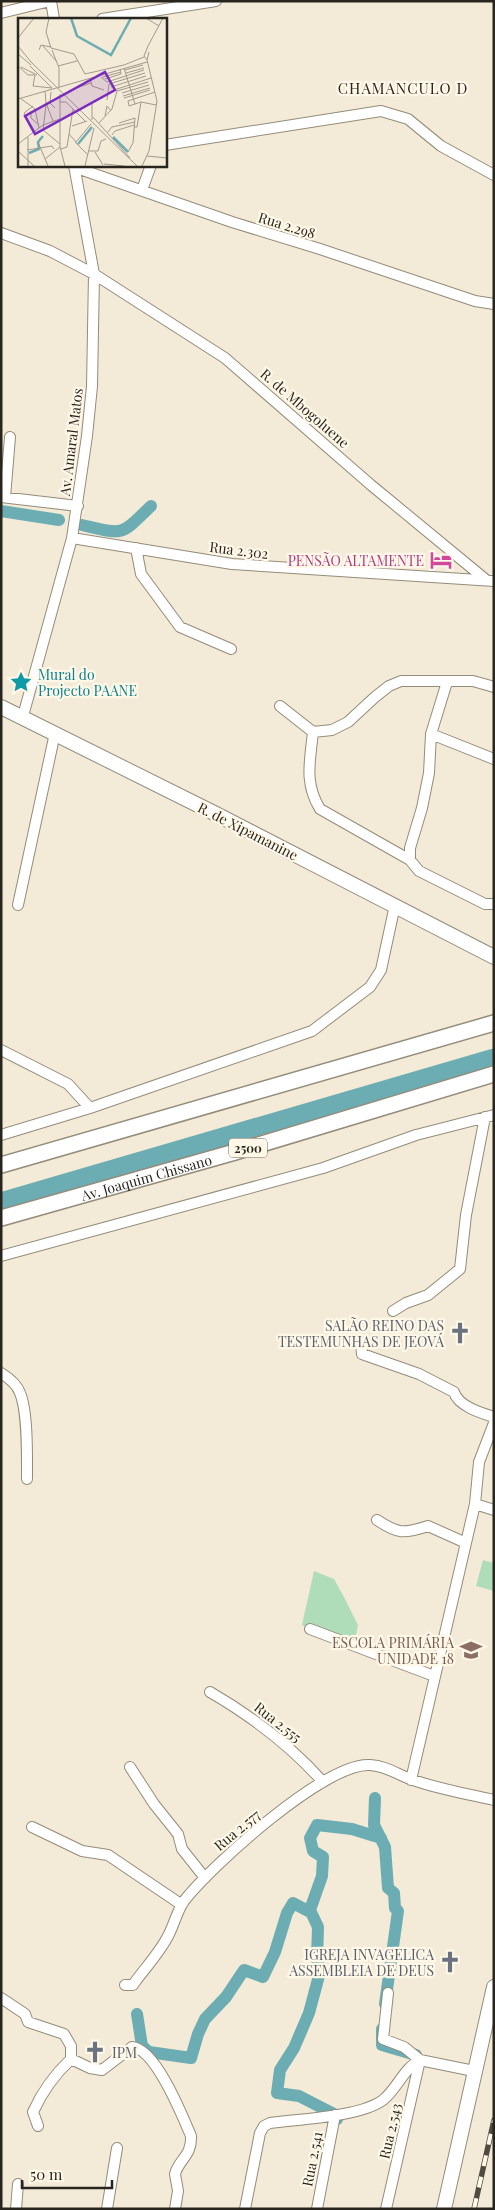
<svg xmlns="http://www.w3.org/2000/svg" width="495" height="2210" font-family="'Playfair Display',serif">
<style>
.green{fill:#afddba}
.lines{fill:none;stroke-linecap:round;stroke-linejoin:round}
.canal{stroke:#6badb3;stroke-width:12}
.river{stroke:#6badb3;stroke-width:21}
.street-casing{stroke:#948c7a;stroke-width:12}
.secondary-casing{stroke:#948c7a;stroke-width:16}
.primary-casing{stroke:#948c7a;stroke-width:18}
.street{stroke:#fff;stroke-width:10}
.secondary{stroke:#fff;stroke-width:14}
.primary{stroke:#fff;stroke-width:15}
.rail-casing{stroke:#4f4b41;stroke-width:5.5}
.rail{stroke:#fff8e8;stroke-width:4;stroke-dasharray:11;stroke-linecap:butt}
.labels{text-anchor:middle;dominant-baseline:central;stroke-width:4.5;stroke-linejoin:round;paint-order:stroke}
.shield{fill:#fff8e8;stroke:#68645b;stroke-width:1}
.shield-label{font-size:12px;font-weight:bold;fill:#28251e}
.street-label{font-size:14px;fill:#28251e;stroke:#fff8e8}
.hotel-label{font-size:14px;fill:#b23c85;stroke:#fff8e8;text-anchor:end}
.culture-label{font-size:14px;fill:#0d838f;stroke:#fff8e8;text-anchor:start}
.worship-label{font-size:14px;fill:#5b616d;stroke:#fff8e8;text-anchor:end}
.education-label{font-size:14px;fill:#785e54;stroke:#fff8e8;text-anchor:end}
.neighbourhood-label{font-size:15px;letter-spacing:1px;fill:#28251e;stroke:#fff8e8}
.inset-river{fill:none;stroke:#6badb3;stroke-width:2.5}
.inset-road{fill:none;stroke:#a29b8d;stroke-width:1}
.view{fill:#7b2cbf;fill-opacity:0.15;stroke:#7b2cbf;stroke-width:2.5}
.inset-edge{fill:none;stroke:#28251e;stroke-width:2.5}
</style>
<rect width="100%" height="100%" fill="#f3ead7"/>
<path class="green" d="M483,1560L494,1563V1591L476,1586Z
M314,1571L334,1579L345,1599L358,1625L354,1645L302,1625Z"/>
<g class="lines">
<path class="canal" d="M1,511L59,520
M82,525C125,535 120,536 151,506
M375,1798L374,1825L385,1847L388,1888L394,1893L395,1908L398,1911L385,2004
M137,2014L142,2046L149,2052L191,2058L198,2034L205,2019L226,1997L244,1970L263,1977L275,1952L287,1913L293,1903L310,1912
M382,2029V2045L416,2055
M334,2119H337L338,2116L299,2096L277,2093L280,2070L294,2048L309,2013L320,1972L317,1959L318,1927L310,1910L322,1876L323,1857L313,1851L310,1838L317,1825L352,1829L381,1838"/>
<path class="river" d="M1,1203L494,1059"/>
<g class="street-casing">
<path id="street" d="M51,1L54,19
M1,13L50,1
M102,19L216,1
M165,145L381,111L408,119L441,146L494,175
M74,167L232,222L320,249L475,301L494,304
M142,190L151,165
M1,233L50,251L94,274L225,358L371,485L485,579
M1,497L78,506
M5,497L10,437
M72,538L232,564L494,581
M136,548L141,574L180,627L231,649
M280,706L313,732L332,730L348,722L375,697L389,686L401,681H473L494,687
M23,716L72,538L87,436L92,386L94,274L74,165
M313,732C310,761 304,783 320,809L410,860L419,871L485,904H494
M431,734L494,759
M410,860V848L422,808L429,773L431,734L447,682
M18,905L55,733
M1,1050L68,1084L90,1108
M1,1135L90,1108L312,1031L370,987L381,970L395,905
M1,1256L323,1168L416,1135L494,1115
M393,1311L406,1303L428,1295L460,1269L466,1215L485,1117
M361,1342L362,1354L419,1374L454,1392C458,1406 481,1413 494,1417
M1,1373C9,1378 17,1384 20,1393C28,1412 27,1457 27,1479
M475,1504L494,1510
M377,1520C398,1534 404,1534 428,1526L466,1543
M310,1629L434,1676
M210,1692C253,1717 290,1745 323,1782
M130,1767L154,1804L178,1834L182,1849L205,1878
M411,1780L475,1504L479,1462L494,1423
M32,1827L82,1851L108,1855L179,1903H183
M125,1985H133L135,1982C146,1967 160,1952 168,1936C174,1925 177,1911 184,1901C212,1865 326,1762 370,1765C387,1766 398,1775 413,1780C439,1789 467,1794 494,1800
M388,1993L383,2039L404,2047L420,2060L474,2071
M1,1998L25,2014L28,2022L64,2034L71,2046V2059L90,2068L102,2070L132,2047C156,2049 182,2115 191,2136C192,2156 179,2159 175,2174L178,2191L175,2209
M38,2126L33,2112C42,2092 54,2075 71,2059
M16,2209L18,2184
M107,2209L117,2148
M245,2209L260,2133L264,2126L270,2123C300,2119 360,2117 383,2100C397,2089 404,2068 420,2060
M317,2209L335,2115
M386,2209L420,2060"/>
</g>
<g class="secondary-casing">
<path id="secondary" d="M1,707L216,814L494,957
M444,2209L494,1987"/>
</g>
<g class="primary-casing">
<g id="primary">
<path d="M1,1165L494,1023"/>
<path id="s1" d="M1,1218L235,1152L494,1074"/>
</g>
</g>
<use href="#street" class="street"/>
<use href="#secondary" class="secondary"/>
<use href="#primary" class="primary"/>
<g class="rail-casing">
<path id="rail" d="M474,2209L494,2120"/>
</g>
<use href="#rail" class="rail"/>
</g>
<defs>
<g id="hotel-bare" transform="scale(1.725)"><path d="M-6-4.5h1.5V1H6V5H4.5V3h-9V5H-6ZM-4 0a1.8 1.8 0 1 1 3.6 0ZM.5 0V-2.5h3Q6-2.5 6 0Z" fill="#d1479c" stroke="#fff8e8" stroke-width="2.5" paint-order="stroke"/></g>
<g id="sight-bare" transform="scale(1.725)"><path d="M0-6L1.8-2.2L6-1.7L2.9 1.2L3.7 5.4L0 3.3L-3.7 5.4L-2.9 1.2L-6-1.7L-1.8-2.2Z" fill="#0f9aa8" stroke="#fff8e8" stroke-width="2.5" paint-order="stroke"/></g>
<g id="church-bare" transform="scale(1.725)"><path d="M-1.2-6h2.4v3.5h3.3v2.4h-3.3V6h-2.4V-.1h-3.3v-2.4h3.3Z" fill="#6b7280" stroke="#fff8e8" stroke-width="2.5" paint-order="stroke"/></g>
<g id="school-bare" transform="scale(1.725)"><path d="M0-5L7-2L0 1L-7-2ZM-4 1L0 2.5L4 1V4Q0 6-4 4Z" fill="#8d6e63" stroke="#fff8e8" stroke-width="2.5" paint-order="stroke"/></g>
</defs>
<g fill-rule="evenodd">
<use href="#hotel-bare" x="441" y="560"/>
<use href="#sight-bare" x="21" y="682"/>
<use href="#church-bare" x="460" y="1333"/>
<use href="#school-bare" x="471" y="1650"/>
<use href="#church-bare" x="450" y="1962"/>
<use href="#church-bare" x="95" y="2052"/>
</g>
<g class="labels">
<rect class="shield" x="229" y="1138.5" width="38" height="19" rx="4"/>
<g class="shield-label">
<text x="248" y="1148">2500</text>
</g>
<g class="street-label">
<text transform="translate(287 225) rotate(17)">Rua 2.298</text>
<text transform="translate(305 408) rotate(41)">R. de Mbogoluene</text>
<text transform="translate(71 442) rotate(-83)">Av. Amaral Matos</text>
<text transform="translate(239 550) rotate(7)">Rua 2.302</text>
<text transform="translate(248 831) rotate(27)">R. de Xipamanine</text>
<text stroke="none"><textPath href="#s1" startOffset="151">Av. Joaquim Chissano</textPath></text>
<text transform="translate(278 1722) rotate(38)">Rua 2.555</text>
<text transform="translate(237 1830) rotate(-40)">Rua 2.577</text>
<text transform="translate(390 2131) rotate(-77)">Rua 2.543</text>
<text transform="translate(312 2159) rotate(-79)">Rua 2.541</text>
</g>
<g class="hotel-label">
<text x="424" y="560">PENSÃO ALTAMENTE</text>
</g>
<g class="culture-label">
<text x="38" y="674">Mural do<tspan x="38" dy="16">Projecto PAANE</tspan></text>
</g>
<g class="worship-label">
<text x="444" y="1325">SALÃO REINO DAS<tspan x="444" dy="16">TESTEMUNHAS DE JEOVÁ</tspan></text>
<text x="434" y="1954">IGREJA INVAGELICA<tspan x="434" dy="16">ASSEMBLEIA DE DEUS</tspan></text>
<text x="112" y="2052" text-anchor="start">IPM</text>
</g>
<g class="education-label">
<text x="454" y="1642">ESCOLA PRIMÁRIA<tspan x="454" dy="16">UNIDADE 18</tspan></text>
</g>
<g class="neighbourhood-label">
<text x="403" y="88">CHAMANCULO D</text>
</g>
</g>
<g transform="translate(18 18)">
<rect width="149" height="149" fill="#f3ead7"/>
<path class="inset-river" d="M53,0L59,18L93,37L113,0M95,119L110,134M60,126L74,109M11,135L21,131L20,124L25,118"/>
<path class="inset-road" d="M31,0L28,14L33,30L56,36L67,56L106,47L126,39M128,0L141,8M0,20L16,0M0,28L13,44M25,28L39,44M21,32L23,27L33,29M34,32L41,50V69M0,36L13,47M129,42L126,38L130,28L145,0M12,43L119,148M0,48L10,57H17M12,48L34,70L15,68L17,57M40,48L59,43M3,49L19,57M106,50L117,86M107,52L125,47M108,55L126,50M83,59L89,64L126,52M85,59L103,54M72,60L74,68L86,72M87,61L103,56L102,51M93,69L128,58M58,70L73,65M96,72L133,60M27,73L28,85L35,103M33,74L32,85L37,90M104,75L131,67M42,76V129L47,148M105,78L132,70M2,80L17,91L21,110M106,80L132,72M0,81L129,44M89,82L91,66L127,55M42,84H48L68,104M74,86V102M28,87L25,112L42,126M15,88L6,95L17,114M111,88L110,83L137,74M111,88L123,84L138,87M55,91L51,116L58,124L73,106M13,93V100L21,107M87,98L89,88L93,93M75,99L112,140M81,105L94,91L99,73L130,64M101,105L117,100M54,108L69,103M116,109H119L123,84M90,114L94,109L117,104M94,117L97,113L116,107M20,124L30,148M57,124L70,137M0,126L25,107L42,101M43,131L49,129L51,116M9,132L34,128L36,131M0,133L16,148M71,133H80L83,123L88,121M77,134L85,147M110,134L115,125L117,100M129,138L149,140M27,141L42,129M86,146L106,148M10,148V119M67,148L76,110M124,148L131,133L139,83L129,42L131,34"/>
<path class="view" d="M87,54L97,72L17,116L7,98Z"/>
<rect width="149" height="149" class="inset-edge"/>
</g>
<rect width="495" height="2210" fill="none" stroke="#28251e" stroke-width="5"/>
<path d="M22 2180v8h90v-8" fill="none" stroke="#28251e" stroke-width="2.5"/>
<text x="30" y="2180" font-size="15" fill="#28251e" stroke="#fff8e8" stroke-width="4" paint-order="stroke">50 m</text>
</svg>
